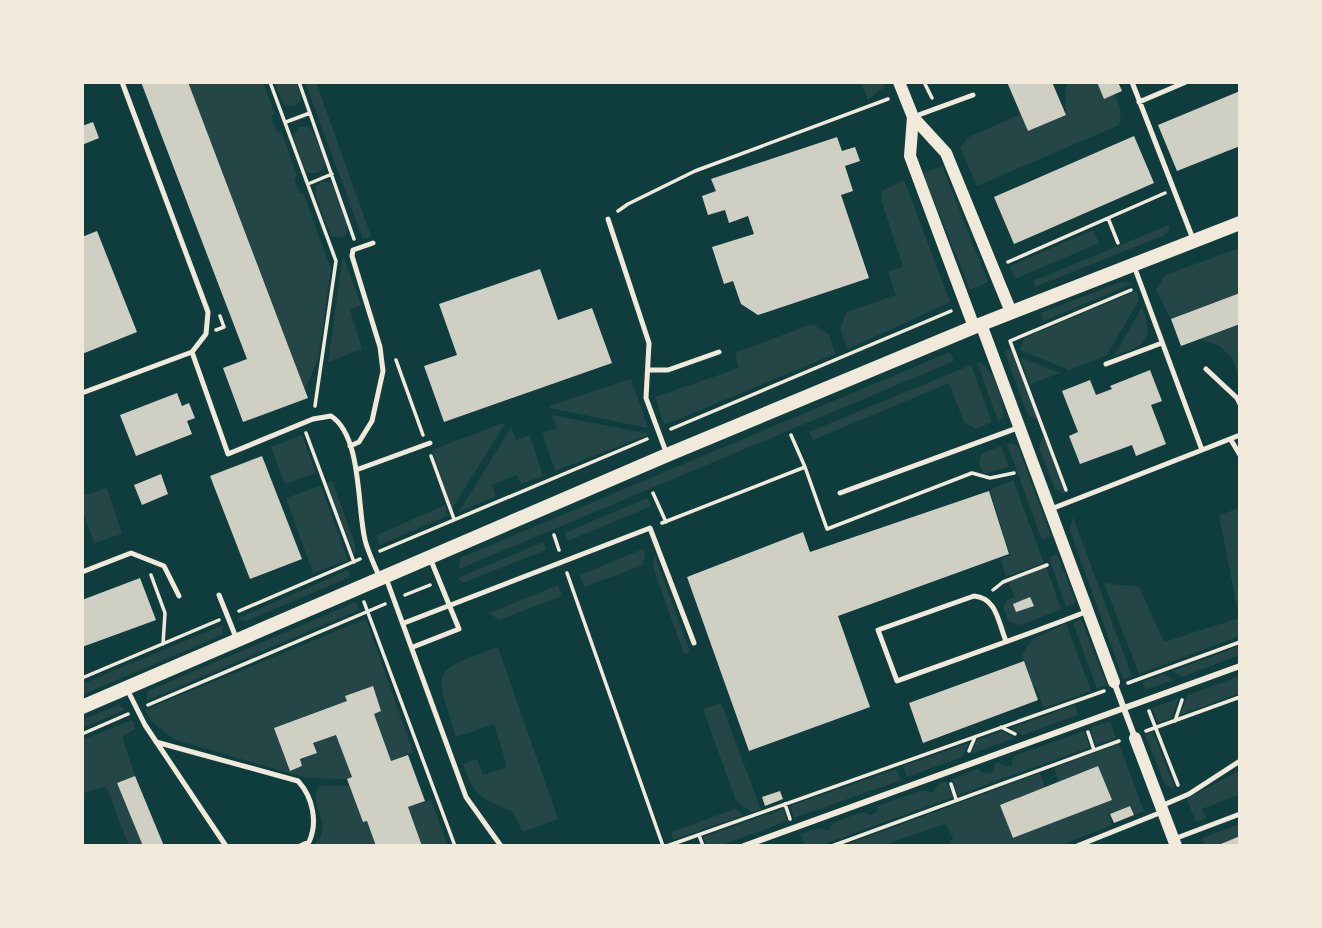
<svg xmlns="http://www.w3.org/2000/svg" width="1322" height="928" font-family="Barlow,sans-serif">
<style>
.green{fill:#244646}
.building{fill:#cfcfc3}
.lines{fill:none;stroke-linecap:round;stroke-linejoin:round}
.path{stroke:#f1e9da;stroke-width:3.5}
.service{stroke:#f1e9da;stroke-width:5}
.pedestrian{stroke:#f1e9da;stroke-width:6}
.tertiary{stroke:#f1e9da;stroke-width:12}
.secondary{stroke:#f1e9da;stroke-width:14}
</style>
<rect width="100%" height="100%" fill="#0f3d3e"/>
<path class="green" d="M188,82H263L275,114L271,116L277,132L281,131L297,176L294,178L300,193H303L331,269L318,360L305,389Z
M274,82H296L301,95L300,102L293,106L284,105Z
M305,82H316L371,236L363,239Z
M861,82H884V87L868,100Z
M1070,82C1079,82 1091,80 1099,83C1116,90 1124,108 1119,125L977,186L960,147L969,137L1021,114L1028,131L1066,115L1065,89Z
M308,126L312,130L325,162L323,169L317,173H308L305,169L293,137L299,127Z
M942,166L988,282L970,290L923,173Z
M904,180L950,302L848,349L840,329L847,312L896,295L888,272L903,266L881,199L882,191Z
M321,182H330L333,186L348,228L345,236L339,238L331,236L315,193L316,187Z
M1169,225V230L1165,235L1035,287L1033,281Z
M1093,230L1099,243L1015,279L1010,266Z
M1240,248V382L1232,357L1219,346L1200,339L1181,346L1171,319L1156,290L1165,275Z
M343,256L361,305L350,310L362,349L328,362Z
M1123,281L1132,284L1044,321L1041,313Z
M1136,291L1139,300L1107,355L1069,370L1020,350L1024,338Z
M1142,307C1154,342 1147,344 1114,356Z
M812,324L829,334L835,354L664,425L655,397L739,368L735,353Z
M1011,348L1037,419L1032,418L1026,411L1007,359L1006,351Z
M950,352L954,361L459,569L460,558Z
M1020,357L1060,373L1030,384Z
M977,362C992,364 1006,403 1003,417L998,421Z
M971,365L992,422L976,429L964,422L949,383L813,440L809,432Z
M631,379L648,428L550,408L549,406Z
M552,415L650,434L555,471L542,433L557,428Z
M506,422L452,509L432,450Z
M511,427L516,440L530,435L543,476L521,484L517,475L492,485L496,496L459,512Z
M302,435L316,473L285,484L271,447Z
M1043,435L1065,494L1055,489L1039,448Z
M1011,443L1018,446L1051,536L1042,540L1007,444Z
M1001,446L1009,467L984,474L979,464L981,454Z
M1013,480L1044,563L1006,577L1001,559L1010,555L990,490Z
M332,481L355,544V556L327,483Z
M321,486L348,560L313,573L286,498Z
M107,488L122,534L94,543L82,508V496Z
M647,498L651,506L568,541L565,533Z
M445,505L448,516L379,545L377,535Z
M1240,508V636L1139,674L1104,583L1139,587L1164,642L1239,618L1219,515Z
M1073,517L1132,676L1123,679L1070,530Z
M543,542L546,550L463,583L458,578Z
M643,549L645,554L643,565L584,587L580,575Z
M1057,554L1076,603L1066,607L1049,558Z
M655,556L690,652L684,654L653,567Z
M1046,567L1061,609L1022,625L1009,622L1003,607L1007,600L1015,597L1008,582Z
M348,570L350,577L246,621L236,619Z
M558,585L562,596L499,620L489,613Z
M356,602L359,610L146,701L148,691Z
M366,619L413,752L391,761L374,714L381,711L372,686L346,696L347,701L275,728L290,771L302,767L300,759L317,753L313,743L336,735L352,777L347,779L307,778L175,740L152,722L145,710Z
M1081,619L1107,685L1097,689L1073,623Z
M1066,623L1091,691L1044,708L1035,686H1033L1022,654L1032,640Z
M223,625L222,635L82,695V684Z
M1240,646V655L1182,677L1172,671Z
M498,647L558,819L523,832L512,811C482,799 474,796 463,764L477,759L483,775L507,767L494,724L456,737C435,668 428,673 498,647Z
M1164,674L1173,680L1146,690L1142,682Z
M1240,676V693L1180,715L1188,695Z
M1179,698L1171,718L1158,723L1152,708Z
M721,703L761,810L752,812L736,801L703,709Z
M118,705L125,710L82,728V720Z
M1075,705L1078,715L1023,735L1011,728Z
M132,720L135,729L123,736V740L135,776L117,783L143,846H129L106,786L82,794V740Z
M1110,721L1116,738L1096,745L1090,728Z
M1002,731L1015,738L971,754L977,740Z
M1084,731L1090,747L958,795L952,779L978,769C983,774 988,775 993,771L994,764L998,762L1003,766H1011L1014,756Z
M1153,732L1175,789L1165,785L1145,735Z
M969,743L962,757L907,777L903,766Z
M1119,744L1144,811L1134,815L1130,806L1108,814L1112,825L1058,846H949L953,837L945,824L881,846H843L1040,773L1045,787L1000,805L1014,838L1111,800L1098,766L1059,781L1054,768Z
M896,769L901,780L794,818L790,806Z
M1240,770V794L1202,809L1206,818L1196,822L1187,799Z
M946,781L953,797L819,846H805L801,834L819,828L828,831L833,823L862,812L871,815L876,812L877,806L923,790L931,793L934,791L937,785Z
M350,785L363,822L367,821L376,846H312C337,830 307,805 319,786Z
M431,800L448,846H422L408,807Z
M735,809L744,815L673,840L671,832Z
M783,809L787,821L719,846H707L703,837Z
M1240,824V836L1220,844L1221,846H1205L1202,838Z"/>
<path class="building" d="M141,82H188L308,398L243,422L223,368L247,359Z
M1007,82H1052L1066,115L1028,131Z
M1097,82H1118L1122,91L1104,99Z
M1240,91V146L1177,171L1158,125Z
M93,122L99,138L82,145V126Z
M1134,136L1154,183L1014,244L994,197Z
M837,137L842,151L855,147L860,161L845,166L853,191L841,195L869,278L758,315L741,304L733,281L724,284L712,247L754,234L748,216L729,223L725,210L708,215L702,196L716,191L711,179Z
M97,231L137,332L82,354V237Z
M540,269L558,320L592,308L612,363L444,422L424,366L457,355L439,304Z
M1240,293V324L1181,346L1171,319Z
M1150,370L1162,401L1151,405L1166,444L1136,456L1132,445L1080,464L1069,436L1078,432L1062,391L1090,380L1096,395L1112,389L1110,386Z
M177,393L182,406L189,403L195,418L187,421L192,434L136,456L120,415Z
M262,456L302,559L250,579L210,476Z
M161,474L168,494L142,505L134,485Z
M989,491L1009,554L838,616L870,707L749,751L687,577L803,532L810,552Z
M140,578L156,620L82,647V600Z
M1030,597L1034,606L1016,612L1013,604Z
M1024,661L1038,700L923,743L909,703Z
M373,686L381,711L374,714L391,761L408,755L425,801L408,807L422,846H376L367,821L363,822L347,779L352,777L336,735L313,743L317,753L300,759L302,766L290,771L274,728L347,701L345,696Z
M1098,766L1112,800L1013,838L1000,805Z
M135,776L164,846H143L117,783Z
M780,791L783,799L765,806L762,797Z
M1130,806L1134,815L1114,823L1110,814Z
M1240,836V846H1216Z"/>
<g class="lines">
<path class="path" d="M270,82L336,261L315,406
M299,82L354,239
M924,82L932,98
M286,122L310,113
M308,184L332,174
M618,211L628,204L695,171L888,99
M1108,218L1118,243
M1008,262L1165,193
M216,330L224,327L220,316
M396,360L423,435
M671,429L951,311
M306,433L354,562
M791,435L805,467
M431,456L454,519
M1066,490L1010,341L1131,290
M653,493L666,522
M662,523L805,467L827,529L972,473L990,478L1014,473
M554,535L559,550
M380,551L647,439
M567,573L663,846
M151,575L165,613L163,644
M993,590L1003,582L1047,565
M405,595L430,585
M364,602L455,846
M239,611L360,559
M82,678L219,620
M1128,683L1240,642
M148,705L385,604
M1149,711L1178,785
M1175,721L1182,700
M1001,727L1015,734
M1146,731L1240,697
M1088,732L1094,750
M82,734L128,714
M969,751L975,737
M951,784L956,799
M785,804L790,819
M699,835L703,846
M667,846L1104,691
M832,846L1119,741"/>
<path class="service" d="M1132,82L1193,239
M1139,102L1186,82
M913,117L973,95
M608,219L649,343L646,398L666,452
M192,352L228,454L313,419L331,416C362,436 357,507 365,540C368,552 374,564 379,576
M1106,364L1162,343
M1206,369L1237,398L1240,404
M648,370H668L719,352
M82,393L192,352L206,334L208,312L122,82
M1231,440L1240,455
M350,446L359,442L372,421L383,371L380,347L352,256L353,250L373,243
M1202,450L1240,435
M356,470L430,443
M840,493L1020,427
M1051,509L1202,450L1134,266
M82,572L131,553L164,566L179,596
M386,578L466,797L501,846
M219,595L237,640
M404,623L650,528L694,643
M1006,641C998,622 997,598 974,596L878,630L897,681C960,658 1025,636 1088,611
M413,647L459,629L430,558
M128,691L145,725L226,846
M156,742L298,781C313,797 318,823 309,842L300,846
M1161,806L1189,794L1240,761
M1174,839L1240,814
M1077,846L1162,812"/>
<path class="pedestrian" d="M1114,682L1135,738
M744,846L1240,666"/>
<path class="tertiary" d="M899,82L913,117L946,153L1011,312
M913,117L910,156L974,327
M981,324L1114,682
M1135,738L1176,846"/>
<path class="secondary" d="M82,707L667,455L974,327L1240,223"/>
</g>
<rect width="1322" height="928" fill="none" stroke="#f1e9da" stroke-width="168"/>
</svg>
